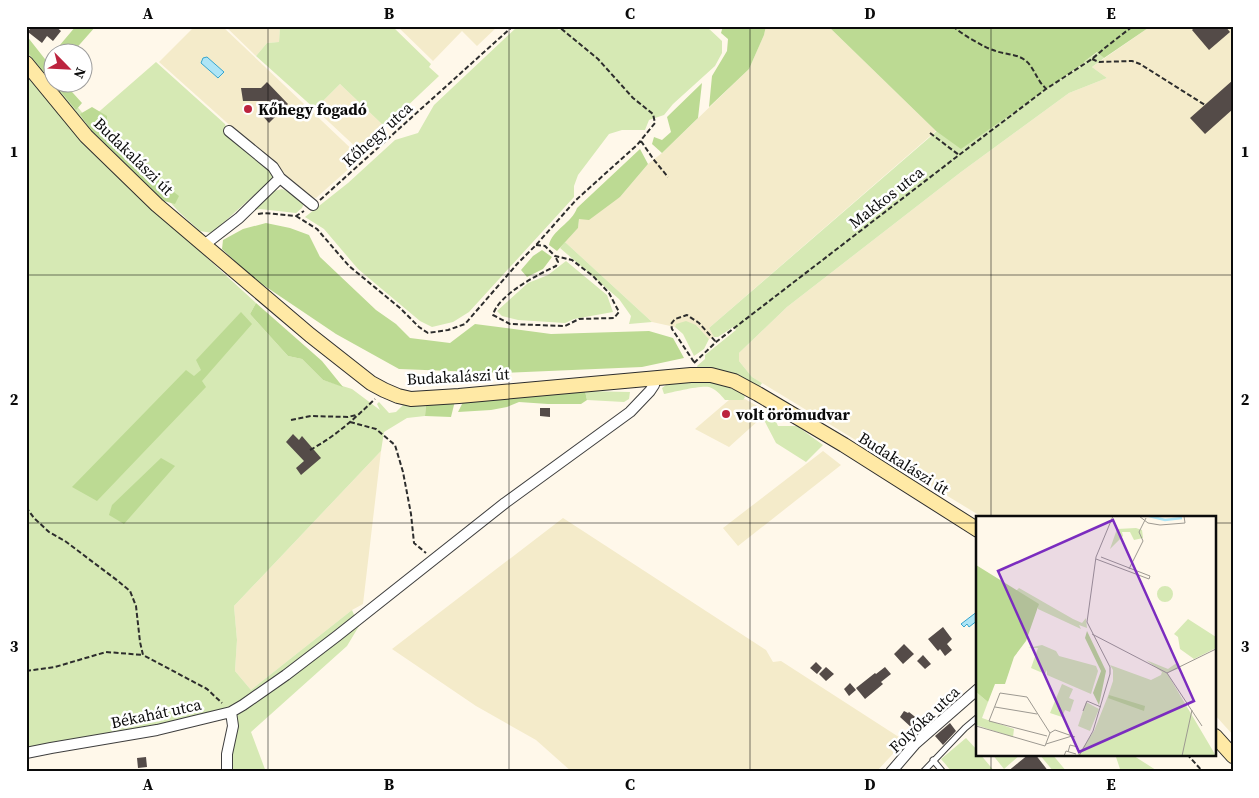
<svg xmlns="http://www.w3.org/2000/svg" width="1259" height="798" font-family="'Source Serif 4',serif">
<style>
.farmland{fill:#f4ebca}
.green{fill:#d6e9b4}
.forest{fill:#bcda93}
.water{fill:#aee5f6;stroke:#35a5ce}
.building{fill:#544b48}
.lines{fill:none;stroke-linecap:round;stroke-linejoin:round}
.service-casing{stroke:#3e3e3e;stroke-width:7}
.minor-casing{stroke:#3e3e3e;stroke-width:12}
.secondary-casing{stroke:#2d2d2d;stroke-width:16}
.path{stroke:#2d2d2d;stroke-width:2;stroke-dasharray:5 2.5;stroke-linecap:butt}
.service{stroke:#fff;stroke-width:5}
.minor{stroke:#fff;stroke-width:10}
.secondary{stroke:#ffe9a5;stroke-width:14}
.grid{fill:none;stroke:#0b0b0b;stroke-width:1;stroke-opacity:0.55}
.poi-dot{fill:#bc233e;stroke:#fff;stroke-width:2}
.labels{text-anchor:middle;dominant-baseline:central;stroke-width:5;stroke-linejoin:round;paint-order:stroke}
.poi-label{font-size:16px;font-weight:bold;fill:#0b0b0b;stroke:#fff;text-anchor:start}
.street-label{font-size:16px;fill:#0b0b0b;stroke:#fff}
.inset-river{fill:none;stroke:#aee5f6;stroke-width:2.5}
.inset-road{fill:none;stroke:#9d9991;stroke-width:1}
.view{fill:#7b2cbf;fill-opacity:0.15;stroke:#7b2cbf;stroke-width:2.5}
.inset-edge{fill:none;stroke:#0b0b0b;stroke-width:2.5}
.neatline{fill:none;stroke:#0b0b0b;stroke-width:2}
.grid-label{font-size:16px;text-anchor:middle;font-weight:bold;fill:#0b0b0b}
</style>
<rect width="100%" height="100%" fill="#fff8ea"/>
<path class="farmland" d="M195,26H222L361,158L316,198L310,197L159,62Z
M225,26H280L279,42L267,43L256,56Z
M397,26H498L477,46L462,31L433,61Z
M766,26H828L936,131L709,328L714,337L709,339L696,325L676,324L675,327L652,322L565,242L578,228L579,219L620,197L648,164L662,153L749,69L764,35Z
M1151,26H1233V735L1215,715V517H982L752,377L739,361V353L787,307L961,172L1069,93L1107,78L1092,67Z
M340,84L385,127L360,151L315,109Z
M736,394L768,412L729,447L695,429Z
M381,451L363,604L352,610L251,690L235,671L237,640L234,606Z
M823,451L841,465L738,546L723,528Z
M563,518L766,650L773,662L781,661L905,741L876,772H572L536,740L476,706L392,649Z"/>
<path class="green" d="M280,26H392L431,64L429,67L439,76L385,127L340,84L315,109L256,56L267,43L279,42Z
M518,26H553L559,30L563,26H706L722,41V53L715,66L673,104L664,115L649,120L645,130H622L609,134L578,175L574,186V197L469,312L453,322L432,327L420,321L358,269L324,229L305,217L348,183L395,140L418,133L434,105Z
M26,44L52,76V82L58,83L85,116L83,144L256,303L250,314L288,356L302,359L323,380L352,389L380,410L377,404L379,402L389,413L396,412L404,404H426L425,416L407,418L384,432L381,451L234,606L237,640L235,671L251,690L352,610L359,626L347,646L251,732L266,772H230L231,712L26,748Z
M1098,52L1104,58L1092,67L1107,78L1069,93L961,172L787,307L739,353V361L752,377L762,383L759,388L698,369L697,366L705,359V355L736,330L733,327L718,337H714L709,328L937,131L961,148L1084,64L1085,61Z
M156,62L225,124L228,133L274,172L273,178L212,233L200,231L179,212L94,116Z
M282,189L291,193L304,203L302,208L296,213L260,209L251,211L270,192Z
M565,242L652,322L629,324L631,316L619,299L560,248Z
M566,261L607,295L613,312L574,319L565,323L518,320L502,316L497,311L528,283L548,275Z
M686,321L696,325L709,339L704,349L694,356L683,334L675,327L676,324Z
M673,380L715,382L742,393L745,397L743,400H725C721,395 716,389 709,387C701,385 673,392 664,394L662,388Z
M585,391L630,392L629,399L624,402L587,400Z
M772,413L778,426H797L823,445L806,462L776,443L764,420Z
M966,738L978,751V754H980L995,772H952L941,759Z
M992,754H1021L1004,769Z
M1039,754H1052L1067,772H1054Z
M1115,754H1131L1159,772H1125L1120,769Z"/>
<path class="forest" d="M76,26H96L73,52H54Z
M723,26H766L764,35L749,69L709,107L712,76L727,51L728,39L721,33Z
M828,26H1151L1104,58L1097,52L1085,61L1084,63L961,149L936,131Z
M26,35L52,68V82L26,50Z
M53,82L64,83L82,103L76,110Z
M702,83L698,118L662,153L652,144L654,137L662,140L671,132L667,117Z
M92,107L107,116V128L165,185L179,196L175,204L164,201L89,128L80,114Z
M640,149L648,164L620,197L589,220L579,219L578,228L557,251L549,245C552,230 572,223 577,208Z
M266,223L290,228L309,235L320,257L376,310L396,324L410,338L450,343L475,324L551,334L649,331L673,338L684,358L642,367L502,373L399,369L336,334L253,278L222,249L223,240L243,229Z
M542,250L552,257L543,269L527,277L521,270L533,256Z
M256,303L322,361L343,387L323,380L302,359L288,356L250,314Z
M241,312L252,324L202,381L206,387L97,501L72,487L186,370L194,376L201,370L196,360Z
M585,391L587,400L581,404H548L519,402L507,407L491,410L458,412L463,402Z
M455,401L451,417L425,416L426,404Z
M161,458L175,466L124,524L109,515L112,505Z"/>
<path class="water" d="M207,57L224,72L218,78L201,63L203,58Z
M978,611V620L969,627L967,624L964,627L961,624Z"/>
<path class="building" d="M32,26H55L61,31L53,41L47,36L42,43L28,32Z
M1196,26H1225L1230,32L1209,50L1192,30Z
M1233,80V109L1205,134L1190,118Z
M267,82L288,104L269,123L259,112L270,101H243L241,88H261Z
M540,408H550V417L540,416Z
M293,434L299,440L302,436L321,458L301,475L296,468L304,461L286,442Z
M943,627L952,639L947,644L952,650L945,656L940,649L938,651L928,639Z
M904,644L914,654L903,664L894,654Z
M923,655L931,664L925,669L917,661Z
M816,662L822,668L817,674L810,668Z
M826,667L834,674L826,681L819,674Z
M885,667L891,674L881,682L883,684L865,699L856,688L875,673L876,674Z
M850,683L856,690L849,696L844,689Z
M904,711L908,713L909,712L919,720L912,728L900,717Z
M950,723L956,731L943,745L935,736Z
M1029,754H1035L1049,772H1007Z
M146,757L147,767L138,768L137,758Z"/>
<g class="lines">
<g class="service-casing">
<path id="service" d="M933,760L943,772
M923,772L965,728L978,717"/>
</g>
<g class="minor-casing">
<path id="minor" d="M280,178L313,205
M204,245L239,218L280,178L273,167L229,131
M26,753L51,748L157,730L231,712L243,705L286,675L337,636L505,503L630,412L650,391L654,385L655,378
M227,772V754L233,726L231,712
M891,772L915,744L978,689"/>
</g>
<g class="secondary-casing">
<path id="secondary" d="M26,63L86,136L157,205L310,335L371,383L384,390L398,396L411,399L459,396L691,375H711L734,381L758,394L844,445L978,530
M1215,736L1233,756"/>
</g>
<path class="path" d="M953,26C958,32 985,48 993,50C1004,55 1017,53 1026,61C1032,66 1035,74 1039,80C1041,84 1044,86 1046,89
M1092,59L1099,62L1132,61L1140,64L1205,105
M930,133L959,155
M641,141L654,160L668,177
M320,200L513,26
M258,214L264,213L296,216L304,211
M296,216L317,229L349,266L400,308L419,327L428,333L448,330L465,324L518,263L536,245L576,200L637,145L655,123L653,114L633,98L598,59L558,26
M536,245L545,246L555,256L572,260L593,276L609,293L619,312L614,318L579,319L565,326L510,324L493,315C498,295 537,275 556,266L558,262L555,256
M694,362L672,329L671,324L675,319L687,315L699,323L716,342
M694,363L716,342L959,155L1046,89L1092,59L1106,47L1133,26
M291,420L311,416L348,417L356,415
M350,422L376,429L395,445L403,472L411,514L414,543L426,553
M310,450C336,436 354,419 375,399
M26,507L34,518L49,532L65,541L118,581L130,591L136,606L140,642L143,655L207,689L222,703
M26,671L55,667L106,652L143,655
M1187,754L1203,772"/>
<use href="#service" class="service"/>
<use href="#minor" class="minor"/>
<use href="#secondary" class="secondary"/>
</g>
<path class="grid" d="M268,26V772M509,26V772M750,26V772M991,26V517M26,275H1233M26,523H978M1215,523H1233M991,754V772"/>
<g class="poi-dot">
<circle cx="248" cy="109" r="5"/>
<circle cx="726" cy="414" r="5"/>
</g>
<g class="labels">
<g class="poi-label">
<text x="258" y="109">Kőhegy fogadó</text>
<text x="736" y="414">volt örömudvar</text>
</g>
<g class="street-label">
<text transform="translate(377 134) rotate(-42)">Kőhegy utca</text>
<text transform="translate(134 156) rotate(44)">Budakalászi út</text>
<text transform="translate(886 197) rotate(-38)">Makkos utca</text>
<text transform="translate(458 376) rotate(-3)">Budakalászi út</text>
<text transform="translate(904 463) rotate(32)">Budakalászi út</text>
<text transform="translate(156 713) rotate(-12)">Békahát utca</text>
<text transform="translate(924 719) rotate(-43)">Folyóka utca</text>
</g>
</g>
<g transform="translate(976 516)">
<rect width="240" height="240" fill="#fff8ea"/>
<path d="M160,12L166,14L167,22L158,24L154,16H146L147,20L134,33L141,13ZM181 78a8 8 0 1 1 16 0a8 8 0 1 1-16 0ZM43,72L97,103L106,107L110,102L111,112L103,109L105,113L62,93V88L40,75ZM212,103L240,121V132L218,143L204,133L202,121L198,118ZM66,129L80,135L83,140L120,150L122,155L115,178L71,159V154L69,158L55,152L62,132H52ZM170,144L192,153L202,146L204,152L191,157L240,240H101L118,215L132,180L137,165V154L134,149L175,164L185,159L186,156ZM86,168L97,173L93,182L98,184L94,196L89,194L86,201L74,197ZM0,176L12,186L6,202L38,213L37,221L0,209ZM110,186L123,193L114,215L102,210Z" fill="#d6e9b4"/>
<path d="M0,49L63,88L50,125L38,141L29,168H19L12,186L0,176ZM111,115L130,155L123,189L117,177L125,155L109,122ZM133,179L169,190L168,195L132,182Z" fill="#bcda93"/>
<path class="inset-river" d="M173,0L189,4L206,2"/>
<path class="inset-road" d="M163,0L172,7L184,9L209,7L208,0M125,41L174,60L173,63M120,43L173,63M153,53L167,25L163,16L170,2M116,118L191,157L226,210M191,157L240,133M19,191L61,198M107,195L111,185L125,191M0,210L69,230M74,217L79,214L99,221M70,228L96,220M69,230L74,217L51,181L24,177L13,205L71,220M92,236L94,229L102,231M88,240L90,235L100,238M103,240L117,215L134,158V151L111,106L120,41L137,0M206,240L216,194"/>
<path class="view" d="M137,4L218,185L103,236L22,55Z"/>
<rect width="240" height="240" class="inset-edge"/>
</g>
<rect width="1259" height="798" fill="none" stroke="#ffffff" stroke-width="55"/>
<g transform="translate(68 68) rotate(114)"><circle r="24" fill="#ffffff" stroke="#9d9d9d"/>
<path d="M0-4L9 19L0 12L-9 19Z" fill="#bc233e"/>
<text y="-8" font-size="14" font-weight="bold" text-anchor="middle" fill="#0b0b0b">N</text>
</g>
<rect x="28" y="28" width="1204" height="742" class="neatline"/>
<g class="grid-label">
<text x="148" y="19">A</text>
<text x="389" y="19">B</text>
<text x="630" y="19">C</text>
<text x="870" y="19">D</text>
<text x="1111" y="19">E</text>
<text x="14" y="157">1</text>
<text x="1245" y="157">1</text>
<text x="14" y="405">2</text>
<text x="1245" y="405">2</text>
<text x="14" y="652">3</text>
<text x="1245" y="652">3</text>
<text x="148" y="790">A</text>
<text x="389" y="790">B</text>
<text x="630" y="790">C</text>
<text x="870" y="790">D</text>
<text x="1111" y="790">E</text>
</g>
</svg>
